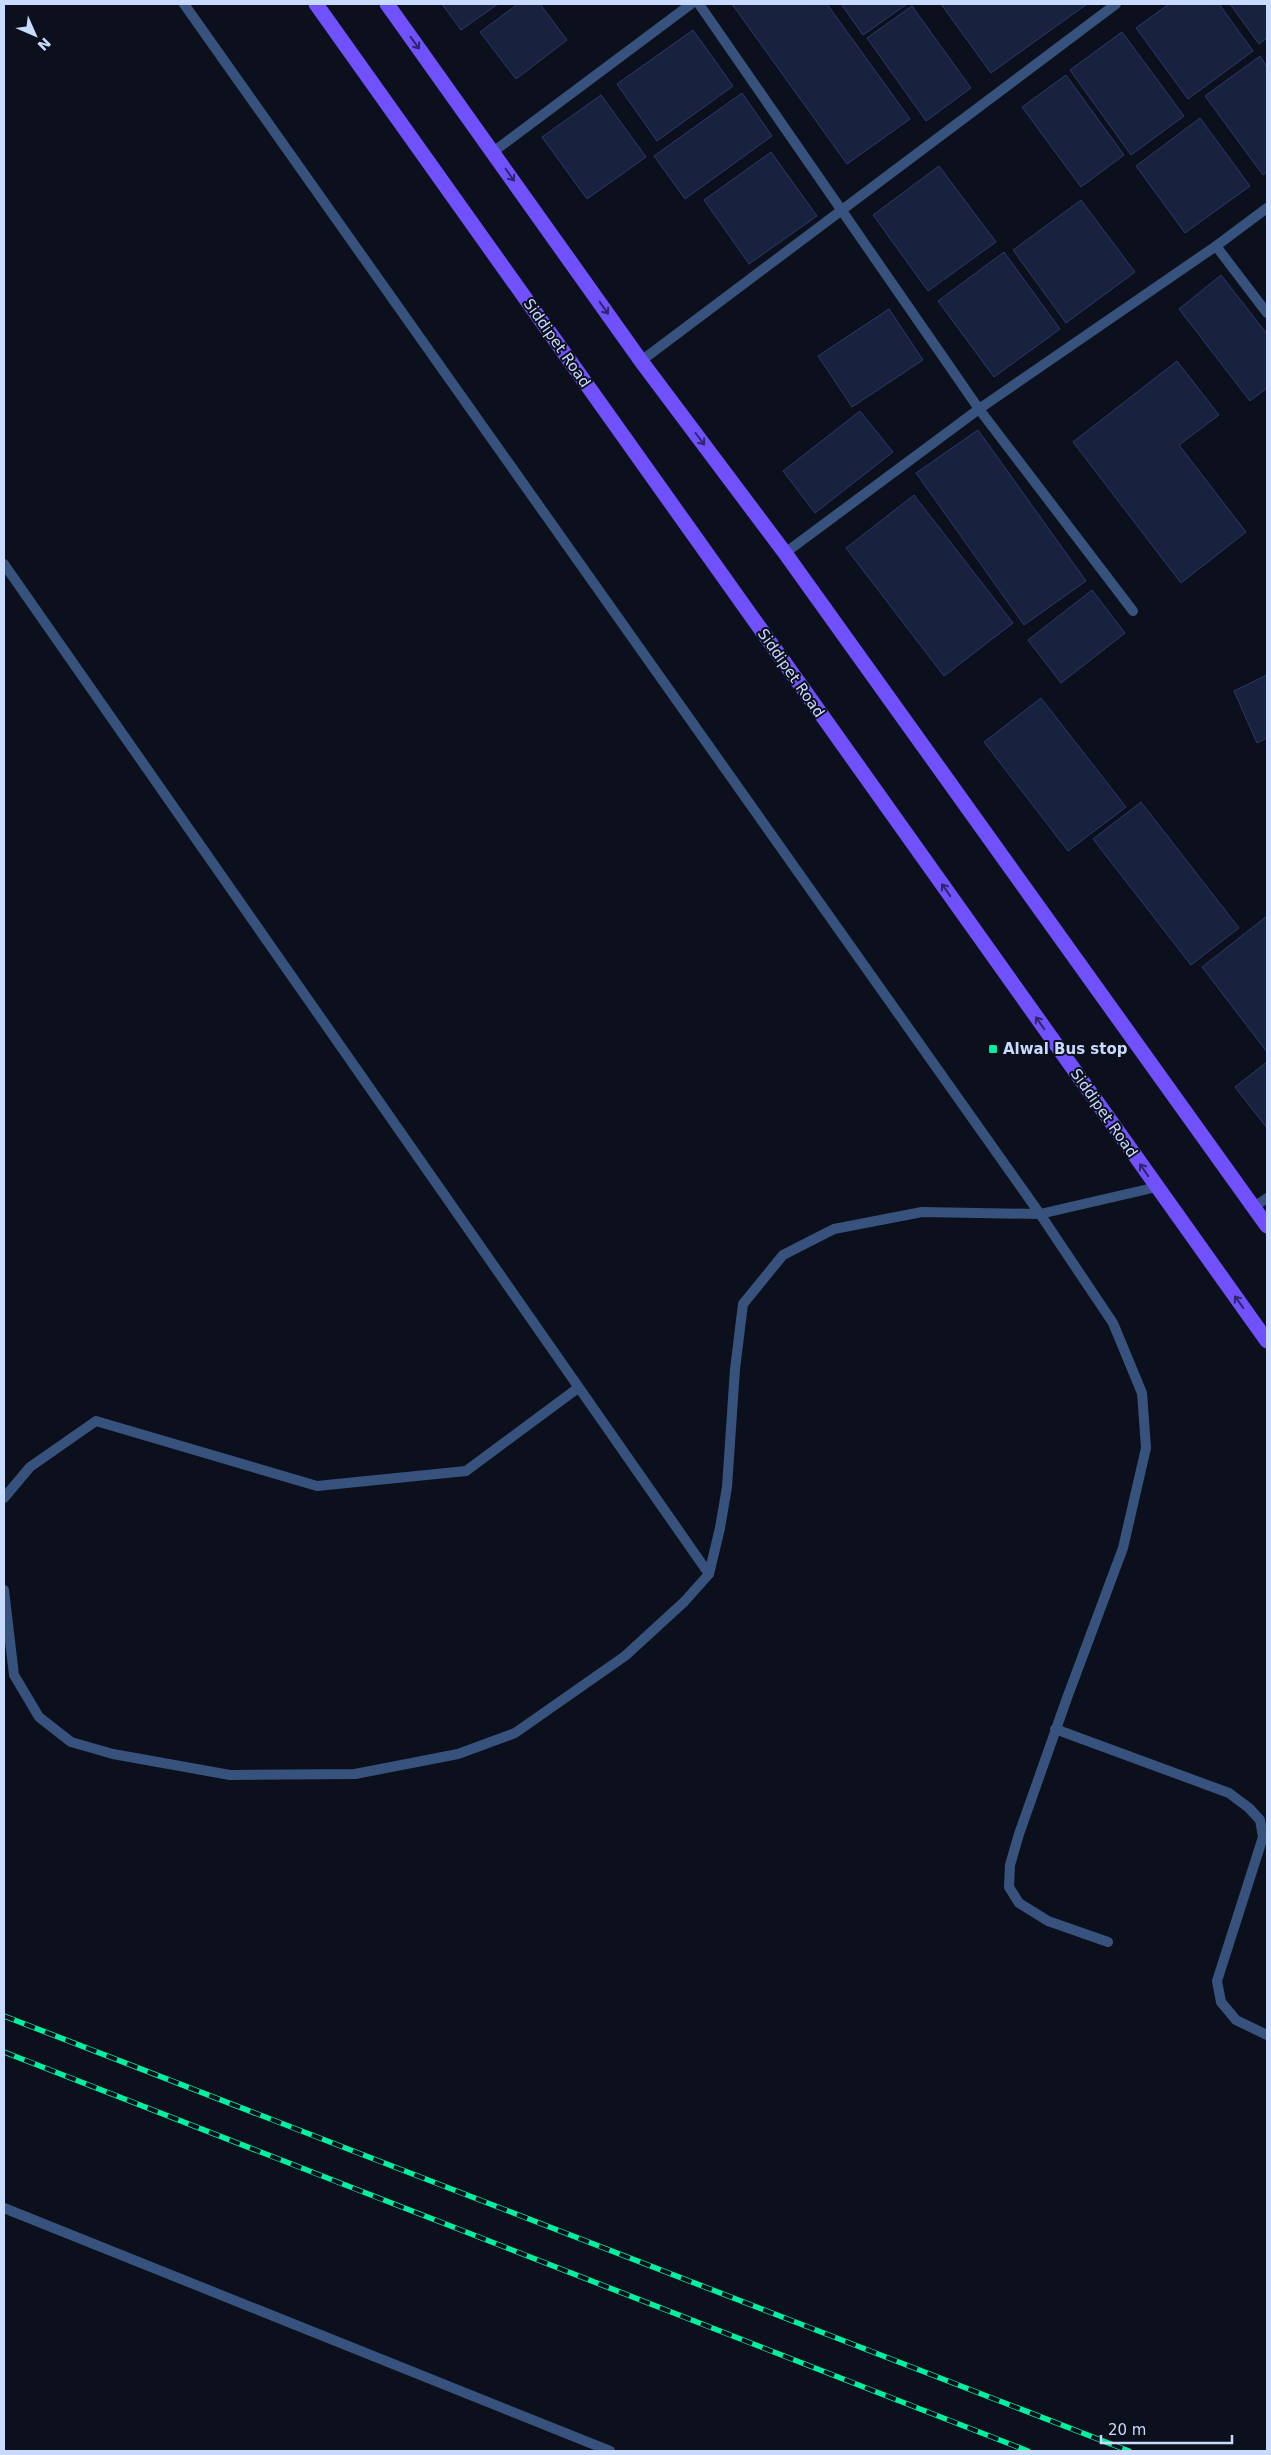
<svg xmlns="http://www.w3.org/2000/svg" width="1271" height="2455" font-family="'DejaVu Sans',sans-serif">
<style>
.building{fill:#18213e;stroke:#2a3969}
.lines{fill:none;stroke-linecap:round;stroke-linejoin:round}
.service{stroke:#37527c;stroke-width:10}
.minor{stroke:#37527c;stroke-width:10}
.primary{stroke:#7150fd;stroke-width:15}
.rail-casing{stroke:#02f0a0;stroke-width:5.5}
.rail{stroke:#0c101d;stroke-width:4;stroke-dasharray:11;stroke-linecap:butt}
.oneway{stroke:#2f266b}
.poi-dot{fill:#02f0a0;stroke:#0c101d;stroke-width:2}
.labels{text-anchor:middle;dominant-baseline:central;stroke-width:4;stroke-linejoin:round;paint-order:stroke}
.street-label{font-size:15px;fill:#c8dafe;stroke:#0c101d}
.poi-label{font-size:15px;font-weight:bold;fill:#c8dafe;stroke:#0c101d;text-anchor:start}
</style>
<rect width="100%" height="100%" fill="#0c101d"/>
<path class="building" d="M442,4H498L461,30Z
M518,4H540L567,40L516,79L480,32Z
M732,4H827L910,119L847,164Z
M841,4H907L863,35Z
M941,4H1087L991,73Z
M1169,4H1219L1253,51L1188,99L1136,28Z
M1230,4H1267V38L1259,44Z
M912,6L971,88L926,121L867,38Z
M693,30L733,86L657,141L617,84Z
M1122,32L1184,116L1131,155L1070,70Z
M1260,56L1267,67V172L1263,175L1205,96Z
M1066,75L1124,155L1081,187L1022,107Z
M742,93L772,136L685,199L654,156Z
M601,95L646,157L587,199L542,137Z
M1200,118L1250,186L1185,233L1136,166Z
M771,152L817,216L749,264L704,200Z
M939,166L996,242L928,291L873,215Z
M1081,200L1135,272L1066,323L1013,250Z
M1004,252L1060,329L994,377L938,301Z
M1221,275L1267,334V388L1250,401L1179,309Z
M889,309L923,360L852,407L818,356Z
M1177,361L1219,415L1179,445L1246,532L1181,583L1073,442Z
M860,411L893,452L815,513L783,471Z
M978,430L1086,581L1024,625L916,473Z
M914,495L1013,623L944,676L846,548Z
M1092,590L1125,633L1061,683L1028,640Z
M1267,675V738L1257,743L1234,691Z
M1041,698L1126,807L1068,851L984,742Z
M1141,802L1239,928L1191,965L1093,839Z
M1267,916V1052L1202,967Z
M1267,1062V1128L1235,1087Z"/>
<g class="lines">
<path class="service" d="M184,4L1040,1214L1113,1323L1142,1393L1146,1448L1123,1548L1067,1698L1019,1834L1010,1865L1009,1887L1019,1903L1048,1921L1108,1942
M4,564L709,1574
M4,1498L30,1467L96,1421L317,1486L466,1471L578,1388
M4,1590L14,1675L39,1717L71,1742L113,1754L230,1775L355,1774L458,1754L515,1733L625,1656L684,1602L709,1574L720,1528L727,1487L735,1369L743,1304L783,1255L834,1229L922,1212L1040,1214L1157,1187
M1055,1729L1229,1793L1249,1808L1260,1820L1263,1837L1217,1981L1221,2002L1236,2020L1267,2035
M4,2208L610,2451"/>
<path class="minor" d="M699,4L979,409L1133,611
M493,152L691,4
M1216,246L1267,313
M641,361L1116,4
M785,553L979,409L1216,246L1267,208
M1254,1207L1267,1198"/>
<path class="primary" d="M316,4L1267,1341
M387,4L641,361L785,553L1267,1226"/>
<g class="rail-casing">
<path id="rail" d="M4,2016L1129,2451
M4,2052L1028,2451"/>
</g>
<use href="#rail" class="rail"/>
</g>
<defs><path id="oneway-shaft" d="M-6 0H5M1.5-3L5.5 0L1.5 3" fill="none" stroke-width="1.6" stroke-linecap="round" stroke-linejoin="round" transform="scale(1.25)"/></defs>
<g class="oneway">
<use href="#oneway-shaft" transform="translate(415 43) rotate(54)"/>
<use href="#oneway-shaft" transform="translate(510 175) rotate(55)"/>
<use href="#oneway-shaft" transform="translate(604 308) rotate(55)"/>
<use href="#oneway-shaft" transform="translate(700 439) rotate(53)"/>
<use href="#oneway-shaft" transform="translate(946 890) rotate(-125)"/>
<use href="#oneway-shaft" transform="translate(1040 1023) rotate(-125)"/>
<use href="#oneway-shaft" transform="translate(1144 1170) rotate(-125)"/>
<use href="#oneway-shaft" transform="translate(1239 1302) rotate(-126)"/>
</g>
<rect class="poi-dot" x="988" y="1044" width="10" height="10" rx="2.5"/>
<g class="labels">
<g class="street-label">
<text transform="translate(557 343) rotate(55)">Siddipet Road</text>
<text transform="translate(791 673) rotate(55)">Siddipet Road</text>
<text transform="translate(1104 1113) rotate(55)">Siddipet Road</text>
</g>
<g class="poi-label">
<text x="1003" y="1049">Alwal Bus stop</text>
</g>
</g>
<rect width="1271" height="2455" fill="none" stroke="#c8dafe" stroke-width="10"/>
<g transform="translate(35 35) rotate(135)" stroke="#0c101d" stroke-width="4" paint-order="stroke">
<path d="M0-4L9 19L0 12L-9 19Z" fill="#c8dafe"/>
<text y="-8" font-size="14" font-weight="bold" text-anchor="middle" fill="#c8dafe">N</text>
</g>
<path d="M1101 2435v8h131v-8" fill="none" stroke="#c8dafe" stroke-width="2.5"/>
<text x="1108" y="2435" font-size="15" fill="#c8dafe" stroke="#0c101d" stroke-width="4" paint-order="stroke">20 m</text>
</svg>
